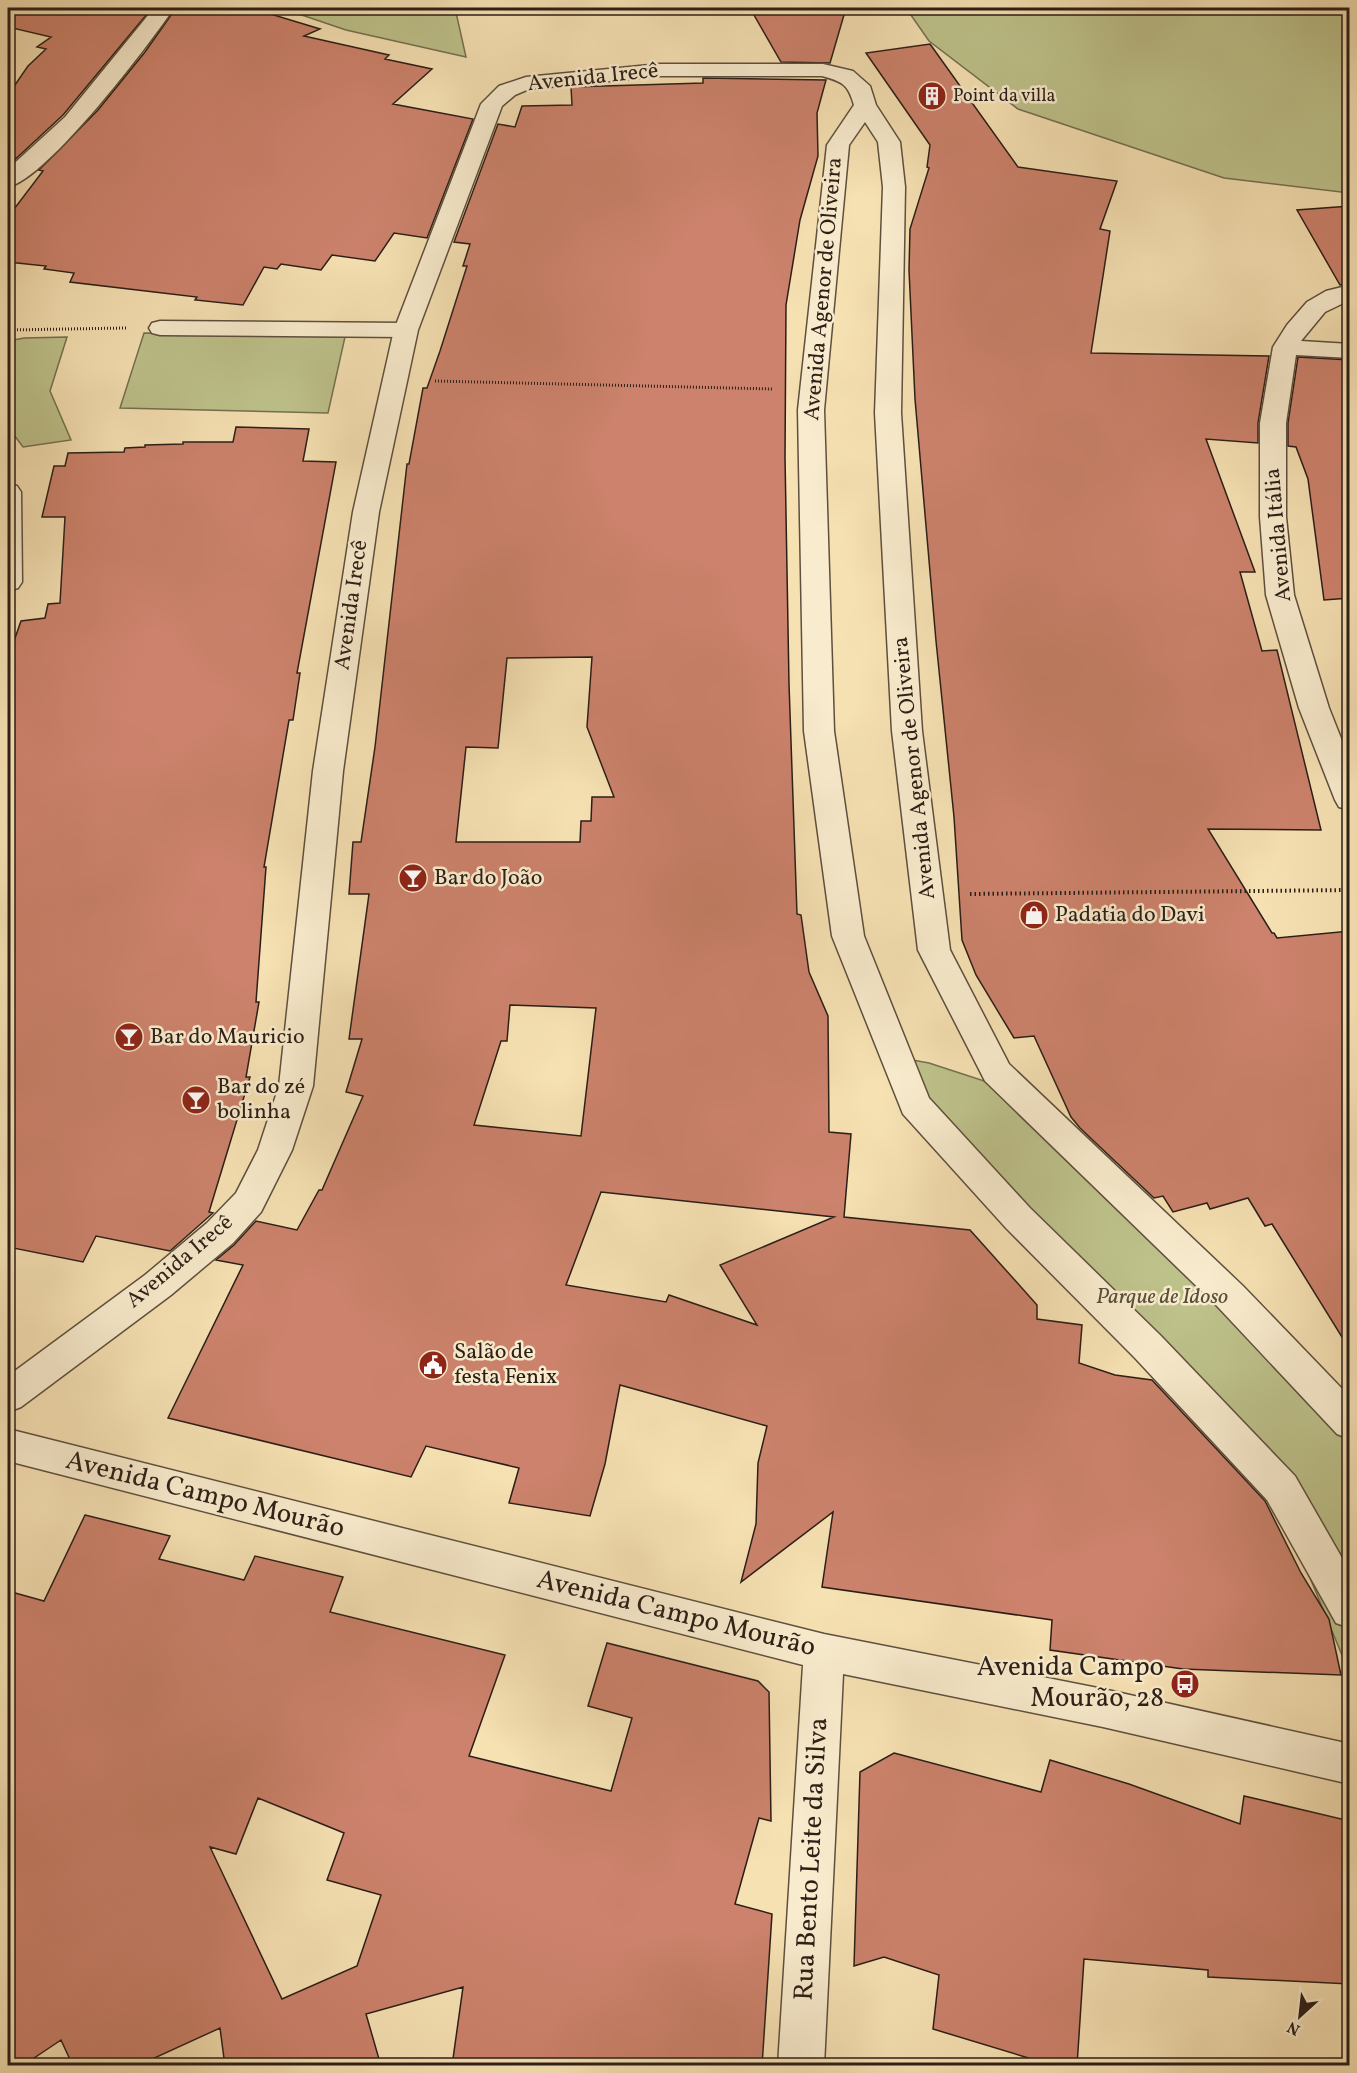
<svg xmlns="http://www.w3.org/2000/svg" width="1357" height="2073" font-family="Vollkorn,serif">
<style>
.green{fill:#bec28b;stroke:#747051;stroke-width:1.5}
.building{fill:#cc826c;stroke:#2b1e17;stroke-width:1.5;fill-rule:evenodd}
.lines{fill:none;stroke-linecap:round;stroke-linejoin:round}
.service-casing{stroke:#5e4f3e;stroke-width:3}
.minor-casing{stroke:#5e4f3e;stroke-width:3}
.path-far1{stroke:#2b1e17;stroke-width:3;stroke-dasharray:1 2;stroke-linecap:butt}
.path{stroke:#2b1e17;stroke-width:4;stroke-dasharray:1.5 3;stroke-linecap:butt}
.service{fill:#f9ecce;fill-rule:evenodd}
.minor{fill:#f9ecce;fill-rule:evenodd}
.labels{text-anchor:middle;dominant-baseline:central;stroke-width:5;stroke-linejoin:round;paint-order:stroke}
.far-poi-label{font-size:18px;fill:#2b1e17;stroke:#f9ecce;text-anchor:start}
.street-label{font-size:22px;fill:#2b1e17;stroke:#f9ecce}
.poi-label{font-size:22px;fill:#2b1e17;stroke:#f9ecce;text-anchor:start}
.park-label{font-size:22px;font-style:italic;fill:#574f3a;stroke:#f9ecce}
.near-street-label{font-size:27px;fill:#2b1e17;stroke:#f9ecce}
.near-poi-label{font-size:27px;fill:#2b1e17;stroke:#f9ecce;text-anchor:end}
</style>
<rect width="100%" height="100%" fill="#f6e1b3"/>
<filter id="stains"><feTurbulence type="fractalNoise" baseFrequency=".00333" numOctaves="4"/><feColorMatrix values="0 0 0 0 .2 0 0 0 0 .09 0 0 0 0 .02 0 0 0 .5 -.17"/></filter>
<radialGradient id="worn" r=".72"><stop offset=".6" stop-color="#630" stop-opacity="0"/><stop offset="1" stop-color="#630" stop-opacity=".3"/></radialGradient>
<path class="green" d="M281,8H455L466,57L346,30Z
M906,8H1349V193L1224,178L1018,109L929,41Z
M144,333L345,337L328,413L120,408Z
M67,337L50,391L71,440L23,447L8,427V341L24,338Z
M896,1057L929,1063L1018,1092L1349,1431V1672L1253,1440L1033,1234Z"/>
<path class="building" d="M8,8H152L63,115L8,166V95L28,66L46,49L37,47L51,37L8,27Z
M176,8H251L320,29L304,36L389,55L385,59L432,69L393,104L473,119L427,238L394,233L375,261L332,255L321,270L281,264L277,269L264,267L243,305L195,300L197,297L70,282L74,273L44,269L46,266L8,262V217L43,171L39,170L98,110L145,52Z
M750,8H846L830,63L781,62Z
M930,44L1018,167L1117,181L1100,229L1110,231L1091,353L1269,356L1258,423V443L1206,439L1255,572H1240L1262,651L1277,650L1321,830L1208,829L1272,933H1274L1277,938L1350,931V1350L1272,1224L1265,1226L1248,1198L1210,1209L1207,1203L1173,1212L1163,1196L1154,1198L1080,1128L1071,1117L1034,1036L1014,1038L976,975L962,940L954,817L936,641L915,399L909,270L910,229L929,168L927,167L930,145L866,53Z
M703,78L826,80L817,113L818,156L800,220L786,305L785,457L789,684L797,914L801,915L809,972L828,1016L829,1132L851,1134L844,1217L970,1230L1037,1305V1319L1082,1325L1079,1363L1115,1375L1152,1380L1265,1501L1301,1573L1329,1619L1341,1675L1183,1669L1050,1650L1052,1620L822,1587L833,1512L741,1582L756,1524L758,1463L767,1426L620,1385L605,1464L590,1516L509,1503L519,1468L426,1446L411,1477L168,1418L243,1265L216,1260L234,1245L256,1221L297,1230L319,1190H322L363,1096L346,1092L362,1039H349L369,894H349L353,842H361L375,747L407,464H409L423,388H427L440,351L467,266H463L470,244L454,242L498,124L515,127L522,106L572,105L571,87L703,83ZM592,657L587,727L614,797H592L591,821H581L580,842H456L466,747L498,748L507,658ZM510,1005L596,1008L581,1136L474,1125L501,1041H507ZM601,1192L834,1217L720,1265L757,1325L669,1295L666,1302L566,1285Z
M1350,206V283L1340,285L1297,210Z
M1298,357L1350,360V598L1324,600L1308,479L1296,447L1288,446V423Z
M236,427L309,429L303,461L336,462L297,673H300L293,720H289L264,867H266L256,1002H259L246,1077H250L209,1212L213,1213L170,1251L96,1236L83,1262L8,1247V658L21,621L45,618L48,604L60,603L65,517H42L54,466H65L68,453L124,452L125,448L145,447V445L183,444V442H233Z
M85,1515L170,1536L159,1559L244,1580L255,1556L343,1577L330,1612L505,1655L469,1756L611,1791L632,1718L588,1706L607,1643L758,1681L769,1692L771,1821L759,1818L735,1904L772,1914L762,2066H452L463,1987L366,2014L381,2066H225L220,2028L137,2066H73L61,2040L22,2066H8V1591L44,1601ZM258,1798L344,1833L327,1880L381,1895L357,1966L282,1999L210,1847L236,1854Z
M894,1753L1041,1792L1050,1760L1129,1784L1240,1824L1244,1796L1350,1821V1984L1208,1977V1970L1084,1959L1077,2066H1055L933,2029L939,1975L884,1957L854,1966L860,1772Z"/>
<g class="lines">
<g class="service-casing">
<path id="service" d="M160,321L406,323L414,325L417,330L414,335L406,337L160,335L152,333L149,328L152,323Z"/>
</g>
<g class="minor-casing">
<path id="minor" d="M154,8H174C149,45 47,179 8,187V169L65,117Z
M660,64H823L853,71L870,86L876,105L900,142L905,187L901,413L922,731L950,950L1009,1064L1243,1286L1350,1397V1439L1337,1434L1217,1306L985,1081L918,950L892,731L875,413L883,187L878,142L865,122L849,145L824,410L834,731L864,936L929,1098L1030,1208L1161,1336L1295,1476L1350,1572V1628L1336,1623L1267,1500L1135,1358L1006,1228L903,1114L832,936L804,731L798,410L827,145L854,105C848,84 843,82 822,76H660L529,89L515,95L502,106L418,330L379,512L343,771L313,1086L292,1150L261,1212L233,1243L171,1295L21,1407L8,1412V1376L145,1275L207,1223L236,1193L258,1150L279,1086L313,771L353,512L394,330L481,104L499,86L526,77Z
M1350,285V300L1325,312L1301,341L1350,344V358L1296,355L1286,423V517L1294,595L1329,708L1350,761V810L1339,807L1335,800L1299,708L1266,595L1260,517V423L1273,347L1287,325L1307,302L1326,291Z
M8,484L17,486L21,492L22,582L18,588L8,591Z
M8,1429L824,1634L1103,1689L1350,1744V1784L1103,1727L843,1674L824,2066H778L803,1665L8,1461Z"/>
</g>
<path class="path-far1" d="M8,330L126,328
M435,381L773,389"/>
<path class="path" d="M970,894L1350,890"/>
<use href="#service" class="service"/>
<use href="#minor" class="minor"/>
</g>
<defs>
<g id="building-disc" transform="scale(1.5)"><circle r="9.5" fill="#8f2418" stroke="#f9ecce"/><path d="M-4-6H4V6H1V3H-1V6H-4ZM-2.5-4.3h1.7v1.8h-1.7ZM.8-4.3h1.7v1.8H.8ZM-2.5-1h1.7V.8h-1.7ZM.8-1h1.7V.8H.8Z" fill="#fff"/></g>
<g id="bar-disc" transform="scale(1.5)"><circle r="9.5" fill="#8f2418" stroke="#f9ecce"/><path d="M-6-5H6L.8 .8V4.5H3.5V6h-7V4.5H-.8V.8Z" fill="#fff"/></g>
<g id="shop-disc" transform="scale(1.5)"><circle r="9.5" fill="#8f2418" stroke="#f9ecce"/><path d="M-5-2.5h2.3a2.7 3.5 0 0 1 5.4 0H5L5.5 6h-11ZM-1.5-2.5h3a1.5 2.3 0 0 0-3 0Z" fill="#fff"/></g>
<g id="civic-disc" transform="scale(1.5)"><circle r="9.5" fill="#8f2418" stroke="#f9ecce"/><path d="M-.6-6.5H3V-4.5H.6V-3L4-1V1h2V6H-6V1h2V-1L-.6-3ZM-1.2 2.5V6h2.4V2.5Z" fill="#fff"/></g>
<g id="bus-disc" transform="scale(1.5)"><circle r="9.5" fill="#8f2418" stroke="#f9ecce"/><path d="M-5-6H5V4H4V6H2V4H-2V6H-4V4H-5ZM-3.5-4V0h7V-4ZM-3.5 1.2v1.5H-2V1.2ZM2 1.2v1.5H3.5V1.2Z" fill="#fff"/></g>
</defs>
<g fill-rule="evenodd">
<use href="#building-disc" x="932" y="96"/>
<use href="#bar-disc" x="413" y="878"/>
<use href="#shop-disc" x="1034" y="915"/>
<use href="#bar-disc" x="129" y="1037"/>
<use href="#bar-disc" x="196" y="1100"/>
<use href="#civic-disc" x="433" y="1365"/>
<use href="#bus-disc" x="1185" y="1684"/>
</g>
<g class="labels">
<g class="far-poi-label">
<text x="953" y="96">Point da villa</text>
</g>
<g class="street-label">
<text transform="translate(593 78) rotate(-6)">Avenida Irecê</text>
<text transform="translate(824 289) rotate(-85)">Avenida Agenor de Oliveira</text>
<text transform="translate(1279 535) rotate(-95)">Avenida Itália</text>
<text transform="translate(352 605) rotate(-82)">Avenida Irecê</text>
<text transform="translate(915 768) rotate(-96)">Avenida Agenor de Oliveira</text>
<text transform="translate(180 1262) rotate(-40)">Avenida Irecê</text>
</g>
<g class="poi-label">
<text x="434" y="878">Bar do João</text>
<text x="1055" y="915">Padatia do Davi</text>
<text x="150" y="1037">Bar do Mauricio</text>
<text x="217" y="1087">Bar do zé<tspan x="217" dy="25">bolinha</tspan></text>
<text x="454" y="1352">Salão de<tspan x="454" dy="25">festa Fenix</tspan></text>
</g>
<g class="park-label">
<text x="1162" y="1297">Parque de Idoso</text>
</g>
<g class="near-street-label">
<text transform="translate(205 1495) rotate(14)">Avenida Campo Mourão</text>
<text transform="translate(676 1614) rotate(14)">Avenida Campo Mourão</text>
<text transform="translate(812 1859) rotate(-87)">Rua Bento Leite da Silva</text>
</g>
<g class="near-poi-label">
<text x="1164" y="1668">Avenida Campo<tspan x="1164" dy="31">Mourão, 28</tspan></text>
</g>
</g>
<rect width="1357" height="2073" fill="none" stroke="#f6e1b3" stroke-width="30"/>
<rect x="9" y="9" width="1339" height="2055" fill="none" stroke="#2b1e17" stroke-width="3"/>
<rect x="15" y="15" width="1327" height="2043" fill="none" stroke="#2b1e17" stroke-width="1.5"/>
<g transform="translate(1300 2016) rotate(207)" stroke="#f9ecce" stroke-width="4.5" paint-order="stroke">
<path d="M0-4.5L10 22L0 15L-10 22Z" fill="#2b1e17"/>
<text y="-9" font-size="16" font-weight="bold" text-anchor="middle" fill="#2b1e17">N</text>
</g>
<rect width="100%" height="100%" filter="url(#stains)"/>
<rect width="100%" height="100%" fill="url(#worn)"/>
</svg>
